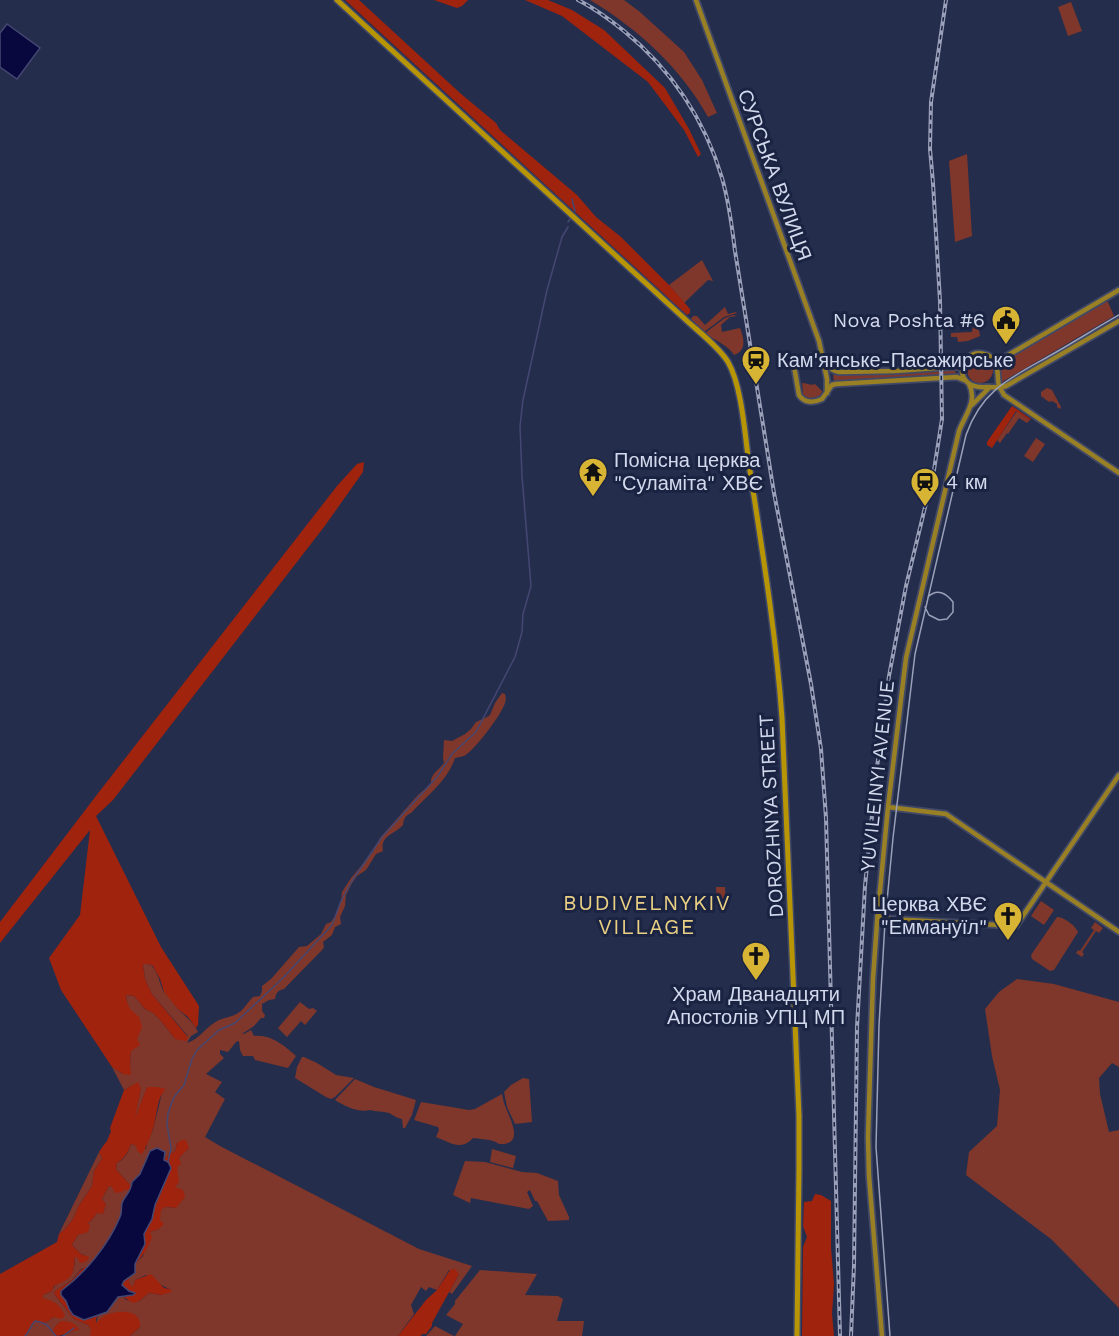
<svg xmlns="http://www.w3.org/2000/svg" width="1119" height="1336" font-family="'Work Sans',sans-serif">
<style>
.green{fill:#7e372a}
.forest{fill:#a0230d}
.water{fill:#08083e;stroke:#454772;stroke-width:1.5}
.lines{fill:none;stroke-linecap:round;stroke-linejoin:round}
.stream{stroke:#454772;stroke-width:1.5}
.secondary-casing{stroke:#414967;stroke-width:8}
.primary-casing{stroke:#414967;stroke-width:8}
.secondary{stroke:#9a8024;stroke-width:4.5}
.primary{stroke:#b89504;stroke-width:5}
.tram{stroke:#99a0b8;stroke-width:1.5}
.rail-casing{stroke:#99a0b8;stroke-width:4}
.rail{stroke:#1b2342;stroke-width:1.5;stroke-dasharray:4.5;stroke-linecap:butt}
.labels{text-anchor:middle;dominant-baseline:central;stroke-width:6;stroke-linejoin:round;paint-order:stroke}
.street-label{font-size:20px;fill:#d2d9ed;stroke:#1b2342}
.poi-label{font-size:20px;fill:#d2d9ed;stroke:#1b2342;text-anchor:start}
.neighbourhood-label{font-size:21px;letter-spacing:1.5px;fill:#e9d084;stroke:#1b2342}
</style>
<rect width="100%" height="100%" fill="#252d4d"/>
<path class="green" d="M590,0H624L640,12L684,52L702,80L717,113L708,117C681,68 638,29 590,0Z
M1071,2L1082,31L1068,36L1058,7Z
M967,154L972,236L955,242L949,161Z
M702,260L713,281L708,280L684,303L669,285Z
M1105,301L1108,302L1114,316L1002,382L1000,378L999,362Z
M725,307L728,314L736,312L737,313L724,317L704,332L691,319L693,316H697L705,325Z
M733,315L737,316L730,317L721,325L722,332L740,328C744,338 747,351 734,355C728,345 715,341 705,333L725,318Z
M978,325L980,336L968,341L958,342L957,337H951V333L972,332L973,326Z
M967 370a13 13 0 1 1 26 0a13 13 0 1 1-26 0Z
M955,369L956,375L834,382L833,375L894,373Z
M802,383C807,383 810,386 815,384L822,391L821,395L815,398H804L801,395L803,391Z
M1047,388L1052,390L1061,407L1060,409L1057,407V404L1052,401L1049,402L1041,396V392Z
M1017,411L1030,420L1027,423L1019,418L1008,434L1007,433L1000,443L997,440Z
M1036,438L1045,444L1033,462L1024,456Z
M502,693L505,694C506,698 506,699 505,703C502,714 474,751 464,756C464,756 456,758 455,758C448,780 427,796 411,813C405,816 404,818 403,825C394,835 380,835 383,851L376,854L366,870L357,876L352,883L346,895L345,906L340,917L341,924L335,927L332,935L323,942L324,947L322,950L284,989C278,990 276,993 275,999L269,1000L262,1004V1011L265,1015L264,1018H261L254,1026L242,1034H244L251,1030L254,1036C271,1034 285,1046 296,1056L288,1068L255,1060L253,1056H243L240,1050L239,1041L236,1042L228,1052L220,1050V1054L224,1058L206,1074L222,1082L215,1092L225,1099L205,1137L220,1146L419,1249L472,1266L452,1294L449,1292L459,1274L449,1270L437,1290L429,1287L426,1291L421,1287L411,1305L414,1314L398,1336H130L140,1327L105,1316L96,1324L98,1315L107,1312L118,1297H123L126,1300L139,1301L149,1293L161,1295L170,1289C162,1287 154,1279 146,1275L135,1280L133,1288L129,1283V1278L135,1273V1264L143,1256L150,1232L159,1229L160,1210L164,1207L176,1208C176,1196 173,1170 179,1159C181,1155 186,1151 189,1148L177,1143L175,1151L168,1155L164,1160L150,1151L140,1175L132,1182L131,1186L116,1169L117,1163C126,1158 128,1153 131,1144L136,1146L146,1149L148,1139L153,1130L162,1093L147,1087L133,1125L141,1089L137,1083L124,1090L112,1067L123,1074L130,1065L131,1050L139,1045L115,987L127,1002L126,995L134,996L145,1009L153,1013L161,1021L175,1039L188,1036L152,994L145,979L143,964C158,962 158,982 164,992C165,993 170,998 171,999C174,1002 176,1007 179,1010C186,1017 194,1023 198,1032L191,1036L187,1043C201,1038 203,1030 214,1023C222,1017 233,1018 241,1011C245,1007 249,1001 253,997L260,996L262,991V986L271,979L299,947L307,946L321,934L326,924L331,922L335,916L341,901L342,892L351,878L373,852L380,838L418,795L431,784C430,774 438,771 444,763L443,758L444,740L452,741L465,734L471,729L476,722L487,717L490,715L495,703Z
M716,887H725L726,907H717Z
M1041,901L1054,910L1044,925L1031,916Z
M1057,917C1064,917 1076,926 1078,932L1054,970L1050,971L1032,959L1031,955Z
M1095,922L1103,928L1099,933L1096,931L1082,952L1084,954L1082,957L1076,953L1078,950L1080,951L1094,930L1091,928Z
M1017,979L1054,984L1119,1002V1067L1112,1063L1099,1078L1100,1094L1109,1132L1119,1130V1308L1051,1239L966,1175L969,1152L997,1126L1000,1090L992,1056L985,1009L999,992Z
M300,1002L309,1009L313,1008L317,1011L305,1025L301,1021L287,1037L278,1028Z
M302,1057H304L317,1063L336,1075L354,1078L335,1097L331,1099L326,1097L295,1078L297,1067Z
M523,1078L529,1079L532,1122L515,1124L507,1107L504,1092L511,1085Z
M355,1079L374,1087L416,1100L412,1115L405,1128H403L402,1119C397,1118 393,1115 389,1113C383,1111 376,1112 370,1110C359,1113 344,1106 335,1100Z
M502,1094C503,1099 504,1104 506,1108C510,1119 524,1143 502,1144C495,1144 500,1143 493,1141C487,1139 479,1139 473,1138C461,1151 451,1143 436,1137L439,1130L438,1127L414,1120L421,1102L469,1110L475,1109Z
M492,1149L516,1156L513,1168L490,1162Z
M99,1152L102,1158L94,1171L92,1186L78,1207L73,1219L65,1229L59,1234Z
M465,1161L485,1162L522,1172L537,1173L558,1181L559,1195L569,1217V1220L548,1221L537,1201H535L530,1190L527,1192L533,1206L529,1209L471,1198L470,1203L453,1195Z
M109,1186L131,1190L123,1202L121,1215L110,1238L95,1258L87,1267L81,1269L72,1280L54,1292L55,1295L74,1319L88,1325L92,1329L91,1334L90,1336H63L75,1330H79C67,1321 61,1315 52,1332L56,1336H25C30,1331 30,1326 35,1321L45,1323L54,1317L43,1298V1295L52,1291C59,1274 74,1289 75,1257H77L79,1259L85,1255L81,1254L72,1245L78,1235L88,1231L87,1224L92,1220L97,1213H103L106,1204L102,1199Z
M480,1270L537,1274L525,1295L558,1296L563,1299L557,1321H584L582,1336H455L463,1324L446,1315L455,1304V1301Z
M435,1326L454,1336H426Z"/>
<path class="forest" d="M345,0H359L460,93L496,123L500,130L577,195L596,217L621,237L669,285L690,309V313L687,315Z
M434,0H468L462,6L457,8Z
M525,0H548L572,10L604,30L665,88L689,129L701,154L698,157L684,130L648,82L562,16Z
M1012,406L1031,419L1030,420L1016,411L992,448L987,445V442Z
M364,462L363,472L324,527L113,800L96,816L161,947L199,1006L198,1025L196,1028L188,1017L178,1009L164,992L160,979L153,966L148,964H143L145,979L152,994L188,1037L186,1041L175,1039L161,1021L153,1013L145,1009L134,996L126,995L127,1002L130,1009L139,1017L142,1027L137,1039L140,1045L131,1051L130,1065L131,1075L123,1074L112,1067L61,990L49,958L80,915L90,830L0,943V922L99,792L337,486L357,464Z
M138,1082L141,1089L135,1118L147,1087H157L166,1089C157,1097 157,1115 154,1126C152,1132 146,1149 142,1154L138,1152L136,1146L131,1144C128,1153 125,1158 117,1163L116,1169L131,1186V1190H124L122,1192L115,1193L112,1187L109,1186L102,1199L106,1204L103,1214L97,1213L92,1220L88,1223L90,1226L88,1232L78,1235L72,1245L81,1254L89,1257C87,1262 85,1262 80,1263L77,1257H75C73,1278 73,1277 54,1286L52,1291L43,1295V1298C54,1301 60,1304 65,1316L61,1319L54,1317L45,1323L35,1321C30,1326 30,1331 25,1336H0V1274L57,1242L59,1234L65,1229L73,1219L78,1207L92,1186L94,1171L102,1158L99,1152L103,1146L107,1141L111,1131L110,1128L124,1090Z
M182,1140H186L189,1148L179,1158L181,1164L177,1167L179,1182L175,1187L183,1190L185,1197L176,1208L165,1207L161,1210L160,1220L164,1224L159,1229L150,1232L152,1237C148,1248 143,1256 135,1264L145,1244L144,1234L152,1219L155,1205L171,1168L164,1160L168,1155L175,1151L177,1143Z
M815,1194L821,1195L831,1201V1248L834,1284L832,1314L834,1336H802L803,1247L807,1237L803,1226L804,1202L812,1201Z
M87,1267L69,1285L61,1295L67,1301L69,1309L90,1319L98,1315L96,1319V1323C99,1321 101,1318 104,1316C116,1310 142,1308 140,1327L130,1336H90L91,1329L88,1325L74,1319L55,1295L54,1292C60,1287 66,1285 72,1280C78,1275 79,1269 87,1267Z
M455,1269L459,1274L432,1323V1326L426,1334H422L421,1336H398L426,1300L437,1290L450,1270Z
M151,1274L164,1288L170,1289L172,1292L161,1295L149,1293L139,1301L133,1303L123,1297L133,1295L122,1285L124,1281L129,1278V1283L133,1287L135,1280Z
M61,1321C69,1321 76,1323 79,1330C71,1330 65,1336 56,1336L52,1332C54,1327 57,1324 61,1321Z"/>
<path class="water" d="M7,24L40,48L17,79L0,67V33Z
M157,1148L165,1152L164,1160L168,1162L171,1168L155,1205L152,1219L144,1234L145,1244L135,1264V1273L124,1281L122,1285L129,1291L135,1293L133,1295L118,1297L107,1312L84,1320L73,1315L69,1309L66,1301L61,1295V1291C85,1273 108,1246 120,1217C122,1213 121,1208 122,1203C125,1195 131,1193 132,1182L140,1174L150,1151Z"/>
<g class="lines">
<path class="stream" d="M572,199L575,211
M568,222L570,219
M168,1162L171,1148L167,1124L168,1113L174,1097L184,1085L192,1059L197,1050L219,1030L235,1023L283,978L332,925L341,901L352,881L382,837L437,777L452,754L476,732L515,657L522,632L523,614L531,586L522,476L520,426L523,400L547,290L562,237L568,227
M25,1336C30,1331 30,1326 35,1321C50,1324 47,1326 56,1336
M63,1336L74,1328"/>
<g class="secondary-casing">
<path id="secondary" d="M696,0L819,341L827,379V393
M1119,321L1006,386C1000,388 994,387 987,387C949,390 960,347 984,354C989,355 993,358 995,363C999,369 997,379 999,386L1004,395L1119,473
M994,360L1005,357L1119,290
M964,380L957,377L836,384L832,385L822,399C813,403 804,403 799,395L794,366C797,358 808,357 816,356C826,361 829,371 839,372L895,371L951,367H957L964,363
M972,405L989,388
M888,807L946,814L1119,932
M878,916L890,919L1016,926L1119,775
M882,1336L869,1176L868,1137L873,979L877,922L888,807L906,658L959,431C965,415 978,401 969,384"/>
</g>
<g class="primary-casing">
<path id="primary" d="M337,0L686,320C699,332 719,347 728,362C742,386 745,436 749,464C762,549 776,633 782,718L799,1116V1168L797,1336"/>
</g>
<use href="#secondary" class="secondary"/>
<use href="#primary" class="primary"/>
<path class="tram" d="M925,607L929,615L939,620L947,619L953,612V602C946,593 937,588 928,597
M890,1336L876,1147L879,1025L885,922L893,838L915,654L966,435C982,389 1012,377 1051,355C1074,342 1096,328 1119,315"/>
<g class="rail-casing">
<path id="rail" d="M578,0C594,8 609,19 624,31C671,69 705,120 722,178C729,202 732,226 735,251L774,493L811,684L821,749L826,818L840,1336
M851,1336L854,1265L857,1027L865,886L876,775L889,676L906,586L934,470L942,419L940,301L933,183L930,149L931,102L946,0"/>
</g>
<use href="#rail" class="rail"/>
</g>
<defs>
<g id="civic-pin" transform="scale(1.5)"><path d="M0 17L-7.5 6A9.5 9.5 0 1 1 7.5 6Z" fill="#d8b434" stroke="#1b2342"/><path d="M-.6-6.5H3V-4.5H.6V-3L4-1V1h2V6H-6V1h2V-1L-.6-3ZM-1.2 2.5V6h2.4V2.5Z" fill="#111"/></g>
<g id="station-pin" transform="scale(1.5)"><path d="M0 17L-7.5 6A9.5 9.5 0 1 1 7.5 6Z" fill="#d8b434" stroke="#1b2342"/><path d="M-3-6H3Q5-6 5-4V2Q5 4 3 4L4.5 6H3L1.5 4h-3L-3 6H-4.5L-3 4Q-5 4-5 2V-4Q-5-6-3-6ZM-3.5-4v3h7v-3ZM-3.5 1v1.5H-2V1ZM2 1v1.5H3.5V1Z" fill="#111"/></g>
<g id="temple-pin" transform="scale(1.5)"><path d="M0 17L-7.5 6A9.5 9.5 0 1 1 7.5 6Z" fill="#d8b434" stroke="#1b2342"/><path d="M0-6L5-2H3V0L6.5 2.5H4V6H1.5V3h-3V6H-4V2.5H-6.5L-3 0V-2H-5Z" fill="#111"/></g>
<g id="church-pin" transform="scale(1.5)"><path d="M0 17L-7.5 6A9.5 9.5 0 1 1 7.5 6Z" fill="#d8b434" stroke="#1b2342"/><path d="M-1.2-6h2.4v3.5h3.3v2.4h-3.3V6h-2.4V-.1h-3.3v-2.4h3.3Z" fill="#111"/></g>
</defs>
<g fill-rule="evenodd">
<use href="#civic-pin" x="1006" y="320"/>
<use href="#station-pin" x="756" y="360"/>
<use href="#temple-pin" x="593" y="472"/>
<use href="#station-pin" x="925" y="482"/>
<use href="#church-pin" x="1008" y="916"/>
<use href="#church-pin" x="756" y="956"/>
</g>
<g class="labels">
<g class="street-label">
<text transform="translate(775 175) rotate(70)">СУРСЬКА ВУЛИЦЯ</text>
<text transform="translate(877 776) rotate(-84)">YUVILEINYI AVENUE</text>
<text transform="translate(771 816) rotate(-93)">DOROZHNYA STREET</text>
</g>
<g class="poi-label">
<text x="985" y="320" text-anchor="end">Nova Poshta #6</text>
<text x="777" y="360">Кам'янське-Пасажирське</text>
<text x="614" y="460">Помісна церква<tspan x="614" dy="23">"Суламіта" ХВЄ</tspan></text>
<text x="946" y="482">4 км</text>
<text x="987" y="904" text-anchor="end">Церква ХВЄ<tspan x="987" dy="23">"Еммануїл"</tspan></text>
<text x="756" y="994" text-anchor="middle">Храм Дванадцяти<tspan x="756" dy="23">Апостолів УПЦ МП</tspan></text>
</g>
<g class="neighbourhood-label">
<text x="647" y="902">BUDIVELNYKIV<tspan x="647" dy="24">VILLAGE</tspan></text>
</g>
</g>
</svg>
